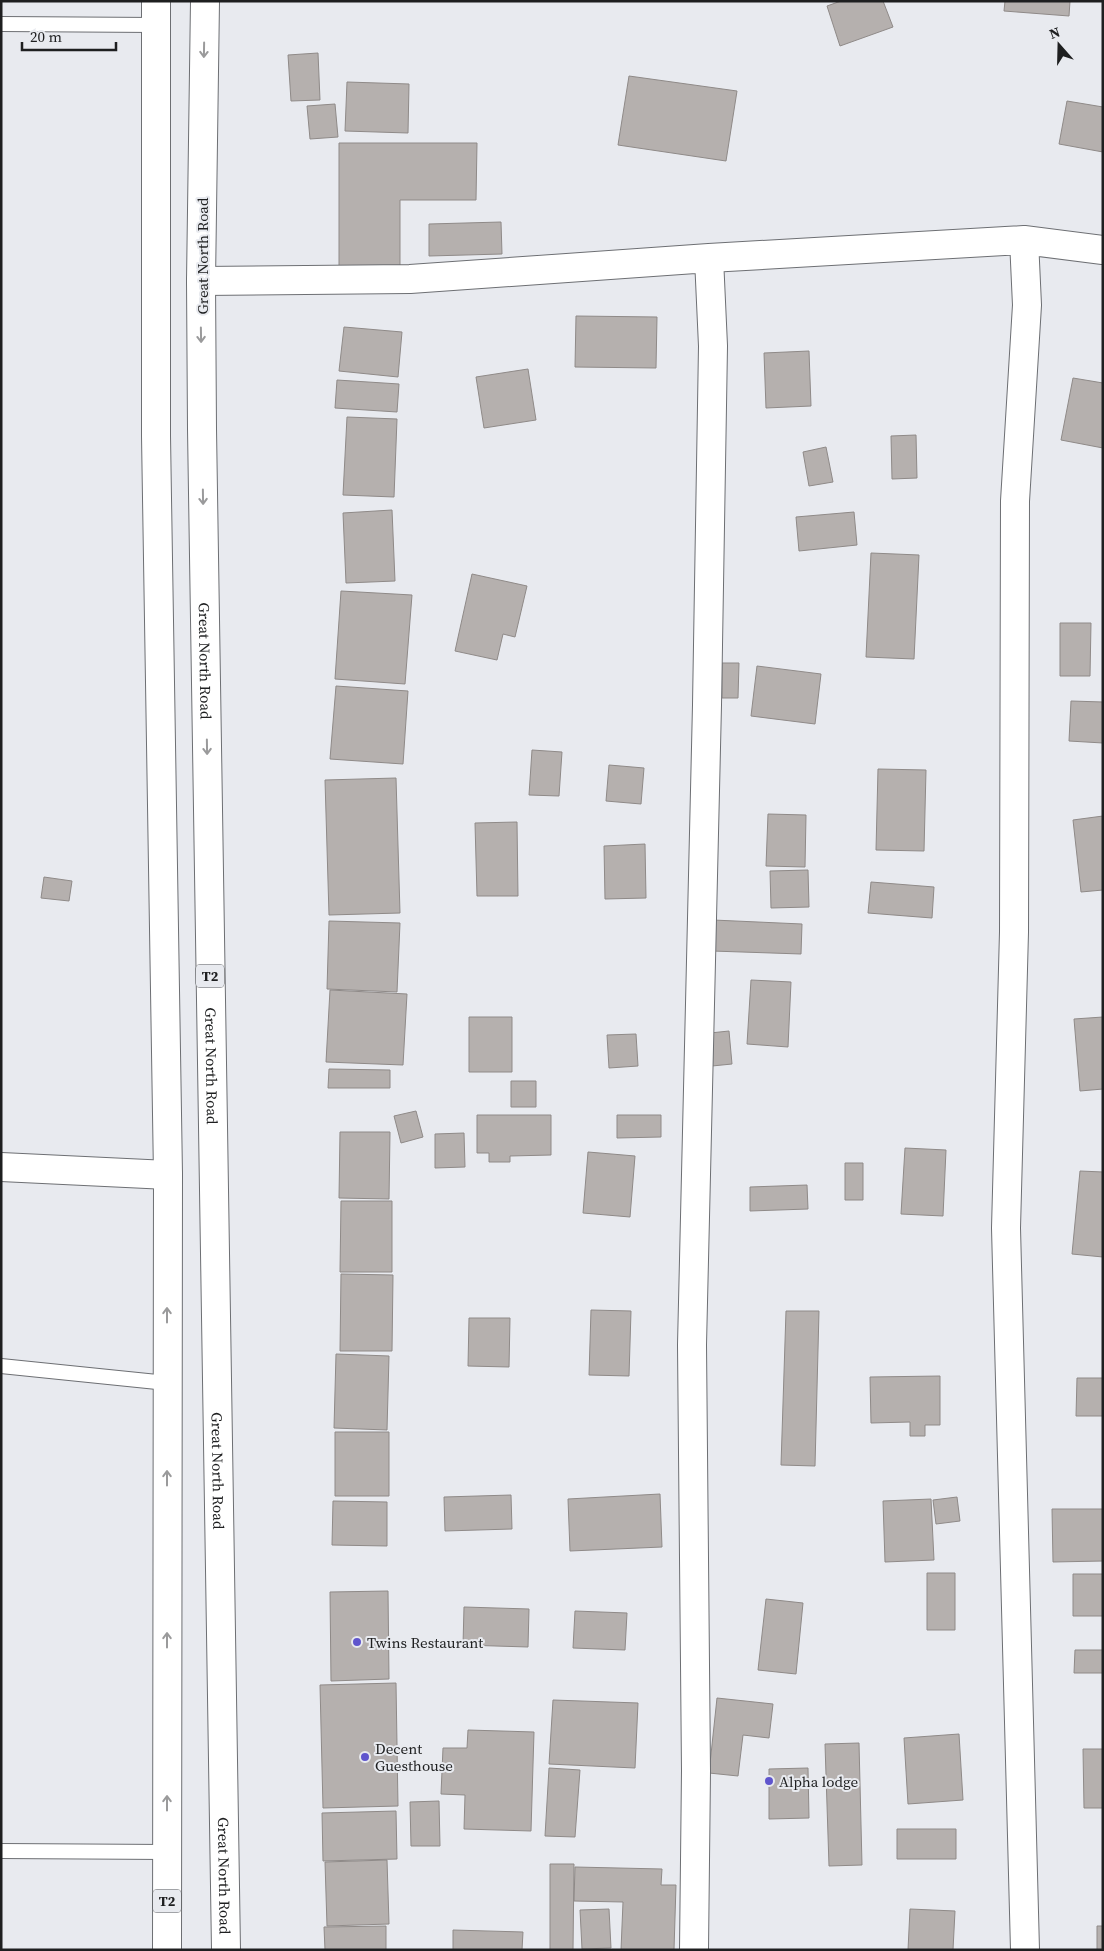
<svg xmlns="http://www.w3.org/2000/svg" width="1104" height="1951" font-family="'Source Serif 4',serif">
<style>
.building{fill:#b5b0ae;stroke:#8f8a88}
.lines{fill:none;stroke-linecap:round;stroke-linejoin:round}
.lane-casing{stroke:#6d6f73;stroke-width:16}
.street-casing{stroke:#6d6f73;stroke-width:30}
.highway-casing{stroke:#6d6f73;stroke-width:30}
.lane{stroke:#fff;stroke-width:14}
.street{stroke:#fff;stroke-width:28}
.highway{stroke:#fff;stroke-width:28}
.oneway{stroke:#9a9a9b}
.poi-dot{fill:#5f55cd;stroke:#e8eaef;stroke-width:2}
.labels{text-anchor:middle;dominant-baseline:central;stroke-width:4;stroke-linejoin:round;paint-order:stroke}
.shield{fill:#e8eaef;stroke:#5b5c5e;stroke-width:1}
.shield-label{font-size:14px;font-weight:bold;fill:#1e1f20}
.street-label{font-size:15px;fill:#1e1f20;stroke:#e8eaef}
.poi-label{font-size:15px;fill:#1e1f20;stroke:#e8eaef;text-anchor:start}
</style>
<rect width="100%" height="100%" fill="#e8eaef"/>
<path class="building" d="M841,1H883L893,27L840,46L827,6Z
M1005,1H1070L1069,16L1004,11Z
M318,53L320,100L291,101L288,55Z
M629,76L737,91L726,161L618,145Z
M347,82L409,84L408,133L345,131Z
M1067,101L1103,107V152L1059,144Z
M335,104L338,137L310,139L307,106Z
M339,143H477L476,200H400V268H339Z
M501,222L502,254L429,256V224Z
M576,316L657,317L656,368L575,367Z
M344,327L402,332L398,377L339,371Z
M809,351L811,406L766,408L764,353Z
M528,369L536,420L484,428L476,377Z
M1073,378L1103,383V448L1061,440Z
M337,380L399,384L397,412L335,408Z
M347,417L397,419L394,497L343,495Z
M916,435L917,478L892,479L891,436Z
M826,447L833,482L809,486L803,452Z
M392,510L395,581L346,583L343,513Z
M854,512L857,545L799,551L796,517Z
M871,553L919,555L914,659L866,657Z
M472,574L527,586L515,637L503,634L497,660L455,651Z
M341,591L412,595L405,684L335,679Z
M1060,623H1091L1090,676H1060Z
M722,663H739L738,698H722Z
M757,666L821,674L815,724L751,716Z
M336,686L408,691L403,764L330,759Z
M1071,701L1103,702V743L1069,741Z
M532,750L562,752L559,796L529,795Z
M609,765L644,768L641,804L606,801Z
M878,769L926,770L924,851L876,850Z
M396,778L400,913L329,915L325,780Z
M768,814L806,815L805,867L766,866Z
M1103,816V890L1081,892L1073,820Z
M517,822L518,896H477L475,823Z
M645,844L646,898L605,899L604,846Z
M808,870L809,907L771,908L770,871Z
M44,877L72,881L69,901L41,898Z
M871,882L934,887L932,918L868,913Z
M713,920L802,924L801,954L712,951Z
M329,921L400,923L397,992L327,989Z
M751,980L791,982L788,1047L747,1044Z
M330,990L407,994L403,1065L326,1062Z
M469,1017H512V1072H469Z
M1103,1017V1089L1080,1091L1074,1019Z
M729,1031L732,1064L712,1066L710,1033Z
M636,1034L638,1066L609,1068L607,1035Z
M329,1069L390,1070V1088H328Z
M511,1081H536V1107H511Z
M416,1111L423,1137L401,1143L394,1116Z
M477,1115H551V1155L510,1156V1162H489V1153H477Z
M617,1115H661V1137L617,1138Z
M340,1132H390L389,1199L339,1198Z
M464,1133L465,1167L435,1168V1134Z
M905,1148L946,1150L943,1216L901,1214Z
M588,1152L635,1156L630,1217L583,1213Z
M845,1163H863V1200H845Z
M1080,1171L1103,1172V1257L1072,1254Z
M807,1185L808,1209L750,1211V1187Z
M341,1201H392V1272H340Z
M341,1274L393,1275L392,1351H340Z
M591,1310L631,1311L629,1376L589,1375Z
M786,1311H819L815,1466L781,1465Z
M469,1318H510L509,1367L468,1366Z
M336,1354L389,1356L387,1430L334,1428Z
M940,1376V1425H925V1436H910V1422L871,1423L870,1377Z
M1077,1378H1103V1416H1076Z
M335,1432H389V1496H335Z
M660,1494L662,1547L570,1551L568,1499Z
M511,1495L512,1529L445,1531L444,1497Z
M957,1497L960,1521L936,1524L933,1500Z
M931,1499L934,1560L885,1562L883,1501Z
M333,1501L387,1502V1546L332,1545Z
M1052,1509H1103V1561L1053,1562Z
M927,1573H955V1630H927Z
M1073,1574H1103V1616H1073Z
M388,1591L389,1679L331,1681L330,1592Z
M766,1599L803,1603L796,1674L758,1670Z
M464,1607L529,1609L528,1647L463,1645Z
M575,1611L627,1613L625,1650L573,1648Z
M1075,1650H1103V1673H1074Z
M396,1683L398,1806L323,1808L320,1685Z
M717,1698L773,1704L769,1738L743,1735L738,1776L709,1773Z
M553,1700L638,1703L635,1768L549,1764Z
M468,1730L534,1732L531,1831L464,1829L465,1795L441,1794L443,1748H467Z
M959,1734L963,1800L908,1804L904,1738Z
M859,1743L862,1865L829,1866L825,1744Z
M1083,1749H1103V1808H1084Z
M549,1768L580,1770L575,1837L545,1836Z
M808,1768L809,1818L769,1819V1769Z
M439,1801L440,1846H411L410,1802Z
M396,1811L397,1859L323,1861L322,1813Z
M897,1829H956V1859H897Z
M387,1860L389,1924L327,1926L325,1862Z
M550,1864H574L573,1950H550Z
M575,1867L662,1869L661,1885H676L674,1950H621L623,1902L574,1901Z
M609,1909L611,1948L582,1949L580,1910Z
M910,1909L955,1911L953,1950H908Z
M386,1926V1950H325L324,1927Z
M1097,1926H1103V1950H1097Z
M453,1930L523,1932L522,1950H453Z"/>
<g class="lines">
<g class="lane-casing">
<path id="lane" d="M1,24L156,25
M1,1366L167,1383
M1,1851L167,1852"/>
</g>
<g class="street-casing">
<path id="street" d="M1024,240L1027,305L1015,501L1014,932L1006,1228L1025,1950
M201,281L410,279L709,258L1024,240L1103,250
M1,1167L168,1175
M694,1950L696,1771L692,1345L707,705L713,346L709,258"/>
</g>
<g class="highway-casing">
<g id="highway">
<path d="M156,1V436L168,1175L167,1950"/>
<path id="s1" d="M205,1L201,281L202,429L226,1950"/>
</g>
</g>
<use href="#lane" class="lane"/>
<use href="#street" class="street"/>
<use href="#highway" class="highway"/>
</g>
<defs><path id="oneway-shaft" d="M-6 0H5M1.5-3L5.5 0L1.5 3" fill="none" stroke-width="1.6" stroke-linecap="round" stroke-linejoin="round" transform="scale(1.25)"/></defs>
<g class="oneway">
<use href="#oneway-shaft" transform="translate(204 50) rotate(91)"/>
<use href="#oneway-shaft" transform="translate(201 335) rotate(89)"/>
<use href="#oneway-shaft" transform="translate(203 497) rotate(89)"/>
<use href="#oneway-shaft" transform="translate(207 747) rotate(89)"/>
<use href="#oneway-shaft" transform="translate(167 1315) rotate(-90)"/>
<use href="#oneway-shaft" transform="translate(167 1478) rotate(-90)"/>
<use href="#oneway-shaft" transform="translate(167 1640) rotate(-90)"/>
<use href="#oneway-shaft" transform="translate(167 1803) rotate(-90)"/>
</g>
<g class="poi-dot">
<circle cx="357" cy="1642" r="5"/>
<circle cx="365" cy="1757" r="5"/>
<circle cx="769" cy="1781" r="5"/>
</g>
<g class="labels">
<g class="shield">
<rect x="196" y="964.5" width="28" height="23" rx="4"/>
<rect x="153" y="1889.5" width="28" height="23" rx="4"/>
</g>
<g class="shield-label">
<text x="210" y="976">T2</text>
<text x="167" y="1901">T2</text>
</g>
<g class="street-label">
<text transform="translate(202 256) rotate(-90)">Great North Road</text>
<text stroke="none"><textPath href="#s1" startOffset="660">Great North Road</textPath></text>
<text stroke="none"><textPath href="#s1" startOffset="1065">Great North Road</textPath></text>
<text stroke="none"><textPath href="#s1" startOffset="1470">Great North Road</textPath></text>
<text stroke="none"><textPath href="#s1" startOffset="1875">Great North Road</textPath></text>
</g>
<g class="poi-label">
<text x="367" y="1642">Twins Restaurant</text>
<text x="375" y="1748">Decent<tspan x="375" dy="17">Guesthouse</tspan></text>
<text x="779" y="1781">Alpha lodge</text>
</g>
</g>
<rect width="1104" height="1951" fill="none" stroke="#1e1f20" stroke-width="5"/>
<g transform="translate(1059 45) rotate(340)" stroke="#e8eaef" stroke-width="4" paint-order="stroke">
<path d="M0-4L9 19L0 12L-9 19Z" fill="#1e1f20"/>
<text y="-8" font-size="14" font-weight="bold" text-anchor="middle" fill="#1e1f20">N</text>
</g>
<path d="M22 42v8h94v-8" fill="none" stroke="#1e1f20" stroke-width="2.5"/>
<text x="30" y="42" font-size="15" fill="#1e1f20" stroke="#e8eaef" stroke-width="4" paint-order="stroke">20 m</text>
</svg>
